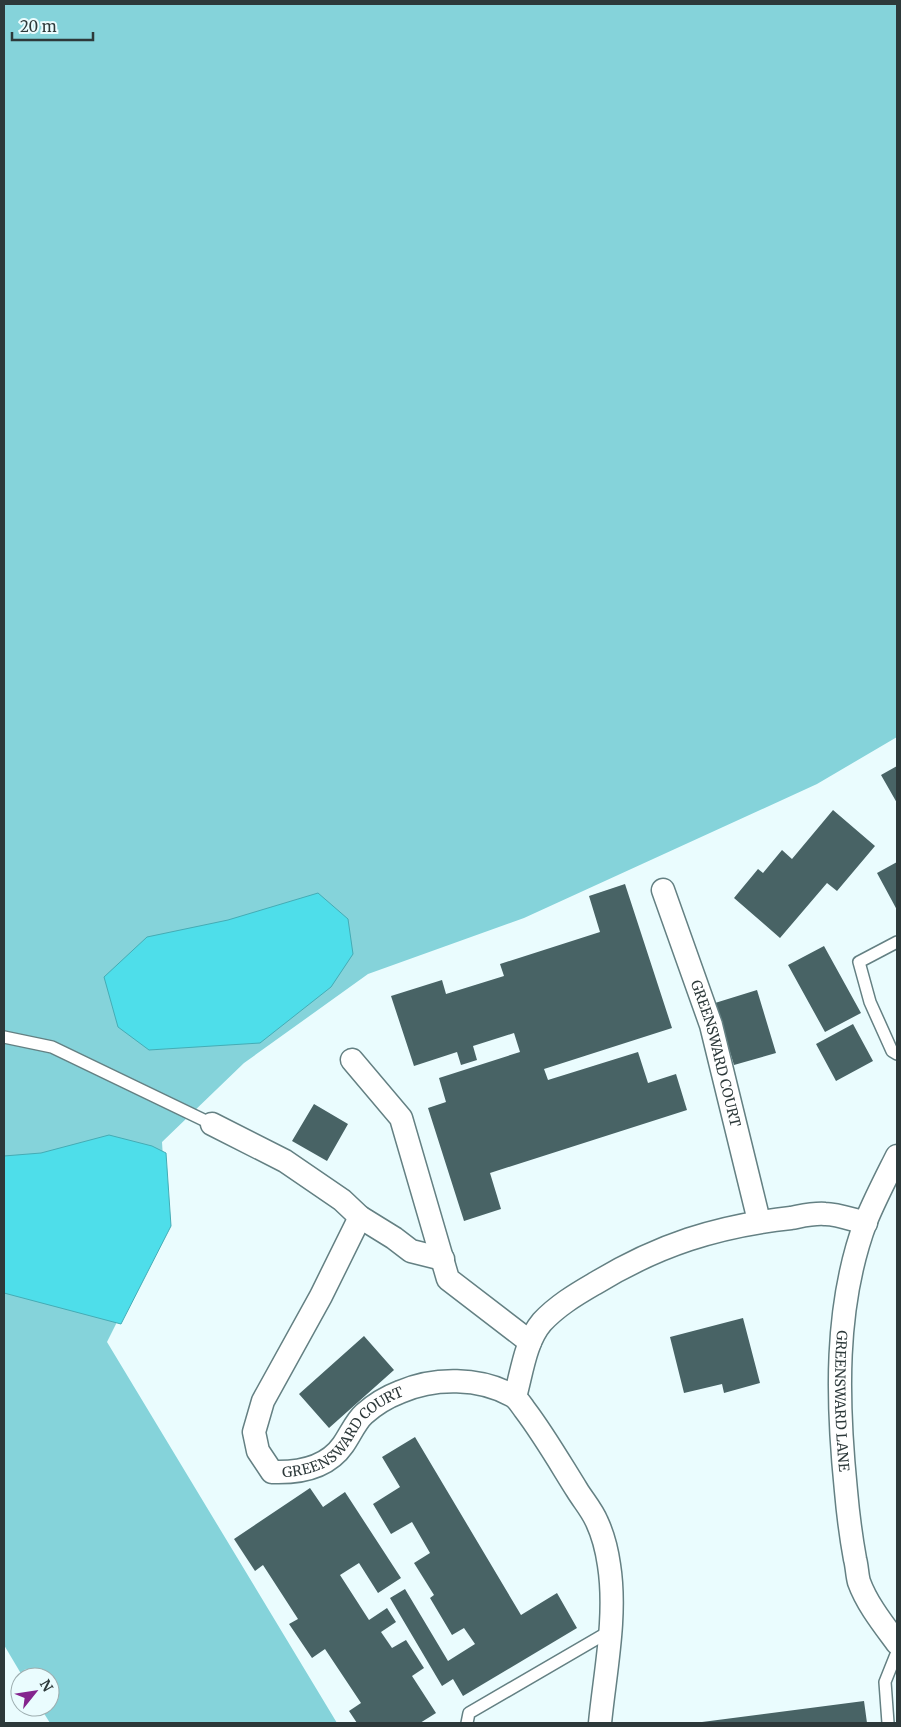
<svg xmlns="http://www.w3.org/2000/svg" width="901" height="1727" font-family="Merriweather,serif">
<style>
.green{fill:#85d3da}
.water{fill:#4edeea;stroke:#44acb5}
.building{fill:#486365}
.lines{fill:none;stroke-linecap:round;stroke-linejoin:round}
.lane-casing{stroke:#648083;stroke-width:14}
.street-casing{stroke:#648083;stroke-width:25}
.lane{stroke:#fff;stroke-width:11}
.street{stroke:#fff;stroke-width:22}
.labels{text-anchor:middle;dominant-baseline:central;stroke-width:5;stroke-linejoin:round;paint-order:stroke}
.street-label{font-size:14px;fill:#2d393a;stroke:#eafcfe}
</style>
<rect width="100%" height="100%" fill="#eafcfe"/>
<path class="green" d="M4,4H897V737L817,784L524,918L368,974L244,1063L162,1142L167,1222L107,1342L337,1723H50L40,1707H50V1677H23L4,1645Z"/>
<path class="water" d="M318,893L348,919L353,954L331,987L260,1043L149,1050L118,1027L104,977L147,937L228,920Z
M109,1135L152,1146L166,1153L171,1226L121,1324L4,1293V1156L41,1153Z"/>
<path class="building" d="M897,766V803L881,775Z
M833,810L875,846L837,891L827,883L780,938L734,898L758,869L763,873L782,850L792,859Z
M897,862V910L877,873Z
M625,884L672,1028L544,1069L548,1080L638,1052L648,1083L676,1074L687,1110L490,1173L501,1209L464,1221L428,1108L446,1102L439,1078L520,1052L514,1033L473,1046L477,1060L461,1065L457,1052L414,1066L391,996L442,980L446,994L504,976L500,964L600,932L589,896Z
M824,946L861,1013L825,1032L788,965Z
M757,990L776,1053L734,1065L715,1003Z
M853,1024L873,1061L836,1081L816,1044Z
M314,1104L348,1124L327,1161L292,1141Z
M743,1318L760,1383L724,1393L722,1384L684,1393L670,1337Z
M364,1336L394,1370L329,1428L299,1394Z
M415,1437L521,1615L557,1593L577,1628L463,1696L453,1679L442,1686L390,1598L405,1589L448,1661L475,1644L464,1628L452,1635L430,1598L434,1595L414,1563L430,1553L412,1522L391,1534L373,1504L400,1487L382,1457Z
M310,1488L323,1507L345,1492L401,1578L378,1593L359,1563L340,1575L369,1620L387,1608L396,1622L381,1632L392,1648L406,1640L424,1668L412,1676L436,1713L420,1723H357L349,1711L361,1703L325,1649L312,1658L289,1624L298,1619L263,1565L255,1571L234,1539Z
M864,1701L867,1723H703L702,1722Z"/>
<g class="lines">
<g class="lane-casing">
<path id="lane" d="M897,942L859,962L870,1002L892,1051L897,1054
M4,1037L52,1047L212,1124
M467,1723L469,1713L610,1631
M888,1723L885,1682L897,1652"/>
</g>
<g class="street-casing">
<g id="street">
<path id="s1" d="M663,890L711,1025L759,1221"/>
<path d="M352,1060L401,1118L448,1279L530,1342"/>
<path d="M212,1124L285,1161L342,1200L360,1217L394,1238L411,1251L443,1259"/>
<path id="s2" d="M897,1156C886,1178 875,1199 866,1221C834,1306 837,1402 846,1491C848,1514 851,1537 855,1559C857,1566 857,1575 859,1582C867,1604 883,1624 897,1643"/>
<path id="s3" d="M360,1217L321,1296L263,1401L254,1432L258,1451L272,1472C298,1473 327,1468 343,1445C350,1435 356,1421 364,1414C374,1405 387,1397 400,1392C434,1377 480,1377 513,1396C518,1399 522,1406 525,1410C544,1435 560,1463 577,1490C583,1500 592,1510 597,1522C603,1535 607,1551 609,1565C617,1616 605,1672 600,1723"/>
<path d="M515,1397C522,1372 525,1342 542,1322C557,1306 575,1295 594,1284C658,1245 717,1226 791,1218C802,1216 814,1213 825,1214C838,1214 853,1220 866,1223"/>
</g>
</g>
<use href="#lane" class="lane"/>
<use href="#street" class="street"/>
</g>
<g class="labels">
<g class="street-label">
<text stroke="none"><textPath href="#s1" startOffset="172">GREENSWARD COURT</textPath></text>
<text stroke="none"><textPath href="#s2" startOffset="255">GREENSWARD LANE</textPath></text>
<text stroke="none"><textPath href="#s3" startOffset="371">GREENSWARD COURT</textPath></text>
</g>
</g>
<rect width="901" height="1727" fill="none" stroke="#2d393a" stroke-width="10"/>
<g transform="translate(35 1692) rotate(60)"><circle r="24" fill="#eafcfe" stroke="#9eaeb0"/>
<path d="M0-4L9 19L0 12L-9 19Z" fill="#84248e"/>
<text y="-8" font-size="14" font-weight="bold" text-anchor="middle" fill="#2d393a">N</text>
</g>
<path d="M12 32v8h81v-8" fill="none" stroke="#2d393a" stroke-width="2.5"/>
<text x="20" y="32" font-size="15" fill="#2d393a" stroke="#eafcfe" stroke-width="4" paint-order="stroke">20 m</text>
</svg>
